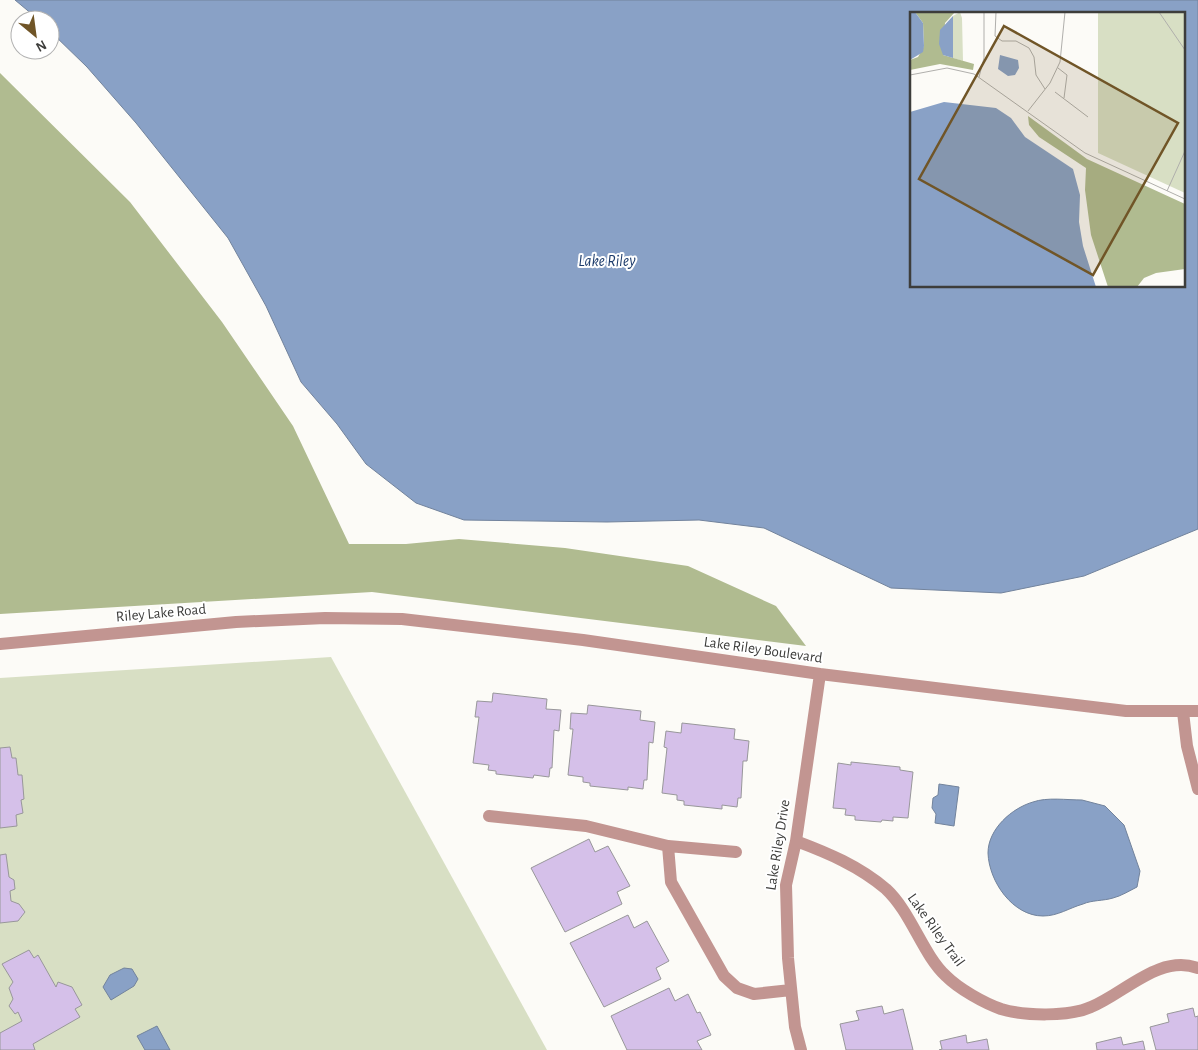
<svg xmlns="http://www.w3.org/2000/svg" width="1198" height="1050" font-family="'Alegreya Sans',sans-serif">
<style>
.green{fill:#d8dfc4}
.forest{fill:#b0bb90}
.water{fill:#89a1c6;stroke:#72839c;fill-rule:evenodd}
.building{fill:#d5c0e9;stroke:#98979a}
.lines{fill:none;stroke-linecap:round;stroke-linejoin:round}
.minor{stroke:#c29591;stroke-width:12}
.labels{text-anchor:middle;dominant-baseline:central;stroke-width:4;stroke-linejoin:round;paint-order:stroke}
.street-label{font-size:15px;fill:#3d3d3b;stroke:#fff}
.water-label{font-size:16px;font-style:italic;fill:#1c3b6b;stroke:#fff}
.inset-road{fill:none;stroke:#b0afac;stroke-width:1}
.view{fill:#705527;fill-opacity:0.15;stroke:#705527;stroke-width:2.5}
.inset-edge{fill:none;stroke:#3d3d3b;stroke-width:2.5}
</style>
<rect width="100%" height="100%" fill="#fcfbf7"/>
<path class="green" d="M331,657L547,1050H0V678Z"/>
<path class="forest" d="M0,73L130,202L222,322L293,426L349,544H406L459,539L565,548L688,566L776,606L806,646L372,592L0,614Z"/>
<path class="water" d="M15,0H1198V529L1084,576L1001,593L891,588L764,528L699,520L607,522L464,520L416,503L366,464L337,424L301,382L266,306L228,238L136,123L87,67L50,31V20H39ZM912,14H1184V286H912Z
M939,784L959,787L954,826L935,823L936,814L932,808L933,798L938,795Z
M1082,800L1105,806L1124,825L1140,871L1137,887C1129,891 1121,896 1113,898C1103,901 1092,900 1083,904C1069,908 1058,916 1043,916C1013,916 989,882 988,853C988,829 1012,808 1033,802C1047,797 1067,800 1082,800Z
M124,968L132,969L138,979L134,986L111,1000L103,987L110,975Z
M157,1026L170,1050H145L137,1036Z"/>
<path class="building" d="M493,693L547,699L546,709L561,710L559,731L554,730L552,768H550L549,777L534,775L533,778L496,774V771L488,770L489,765L473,763L479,717H475L477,701L492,702Z
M588,705L641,711L640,720L655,722L653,743L649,742L647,780H644L643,789L628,787V790L590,786V783L583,782V777L568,775L573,729H570L571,713L587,714Z
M682,723L735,729L734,739L749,741L747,761H743L741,798H738L737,807L722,805V809L684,805V801L677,800V795L662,793L667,748L664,747L666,731L681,733Z
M10,747L12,758H16L18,775H22L24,799L21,800L23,813L16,815L17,826L0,828V748Z
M851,762L900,767V770L913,772L908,818L893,817V821L882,820L881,822L855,820V816L845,815L846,809L833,808L838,763L851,765Z
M589,839L595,852L608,846L630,886L617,892L622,904L565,932L531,868Z
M6,854L9,877L14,880L15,889L10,891L11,901L19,904L25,912L18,921L0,923V855Z
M628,915L634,928L647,921L669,961L656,968L661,979L604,1007L570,943Z
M29,950L34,958L38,955L56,987L58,982L72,987L82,1005L75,1009L80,1017L33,1044L35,1050H0V1033L22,1021L18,1012L15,1014L9,1006L13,999L9,988L13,982L2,964Z
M669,988L675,1001L688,994L697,1013L700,1012L711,1035L697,1041L702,1050H627L611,1016Z
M882,1006L884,1014L903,1009L913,1050H846L840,1024L859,1020L856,1011Z
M1193,1008L1195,1017L1198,1016V1050H1156L1150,1027L1169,1022L1167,1014Z
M966,1035L967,1043L987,1039L989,1050H939L942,1049L940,1041Z
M1121,1037L1123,1045L1143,1041L1145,1050H1097L1096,1043Z"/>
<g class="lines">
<path class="minor" d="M0,644L236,622L325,618L402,619L583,640L820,674L1126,711H1198
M1183,712L1187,746L1198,789
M489,816L586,826L668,846L736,852
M796,841C828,853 859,866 886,889C911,912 923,955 946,976C959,989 984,1003 1001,1009C1024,1016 1069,1017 1091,1007C1125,993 1159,954 1198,968
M668,846L671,882L724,976L737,988L754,994L791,990
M801,1050L795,1027L788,958L786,885L796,841L820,674"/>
</g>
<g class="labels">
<g class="street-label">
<text transform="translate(161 613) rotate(-5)">Riley Lake Road</text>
<text transform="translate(763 650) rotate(8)">Lake Riley Boulevard</text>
<text transform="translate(778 845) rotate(-81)">Lake Riley Drive</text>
<text transform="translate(936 930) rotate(54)">Lake Riley Trail</text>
</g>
<g class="water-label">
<text x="607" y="261">Lake Riley</text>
</g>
</g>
<g transform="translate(910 12)">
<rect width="275" height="275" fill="#fcfbf7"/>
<path d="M50,0L52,6L53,49L43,46V4ZM188,0H275V181L188,141Z" fill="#d8dfc4"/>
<path d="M5,0H45L35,11L33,43L64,52L63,58L30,52L0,58V48L8,45L14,34L13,11ZM118,104L177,147L275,192V257L246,261L234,266L227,275H198L181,223L175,178L176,156L129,125L119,113Z" fill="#b0bb90"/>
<path d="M0,0H5L13,11L14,34L13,40L0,48ZM43,4V46L33,43L29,32L30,18ZM90,43L108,48L109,56L105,63L98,64L88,57ZM34,90L86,96L101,106L115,125L163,157L170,183L169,210L173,234L186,275H0V100Z" fill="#89a1c6"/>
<path class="inset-road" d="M86,0L85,24L92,29H106L119,36L124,45L126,63L135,77M249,0L275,38M148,56L157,63L154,86M0,63L37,56L64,62L175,141L275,187M69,65L74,46V0M145,80L178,105M118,99L140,71L150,50L155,0M257,179L275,139"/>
<path class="view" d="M94,14L268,111L183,263L9,167Z"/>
<rect width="275" height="275" class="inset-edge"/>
</g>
<g transform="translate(35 35) rotate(151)"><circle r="24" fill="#ffffff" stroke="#b1b1b1"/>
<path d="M0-4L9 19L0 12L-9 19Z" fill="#705527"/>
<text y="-8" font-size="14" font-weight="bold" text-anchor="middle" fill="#3d3d3b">N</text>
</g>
</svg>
